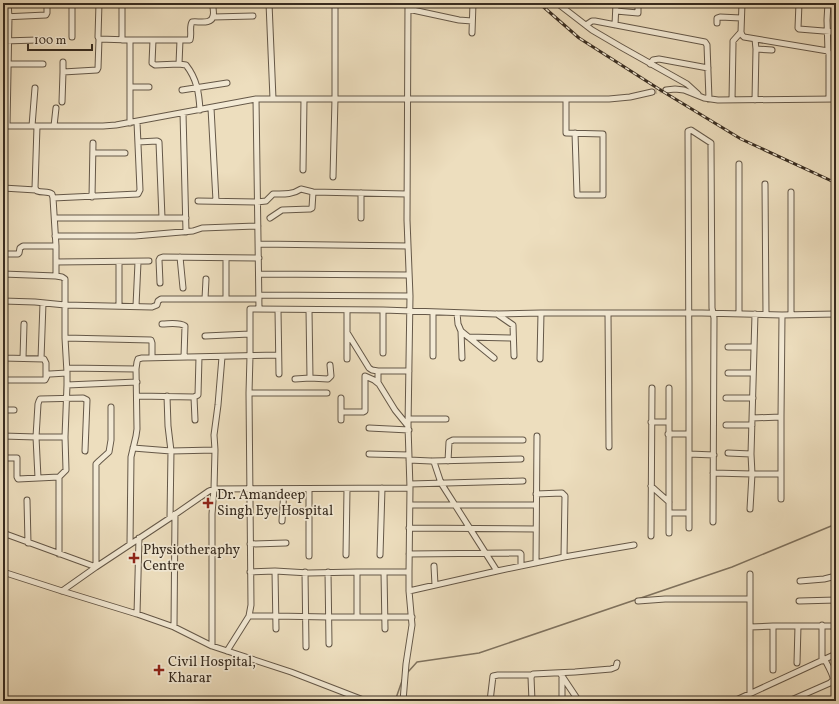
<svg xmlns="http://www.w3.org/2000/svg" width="839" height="704" font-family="Vollkorn,serif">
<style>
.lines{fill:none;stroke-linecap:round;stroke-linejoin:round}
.stream{stroke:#7f725e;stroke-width:1.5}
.minor-tunnel{stroke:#c9ba9e;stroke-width:5;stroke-dasharray:5 2.5;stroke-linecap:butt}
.minor-casing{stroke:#655848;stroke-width:7}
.minor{stroke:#f3ead5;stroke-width:5}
.rail-casing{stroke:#382c20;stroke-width:3}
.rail{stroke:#f3ead5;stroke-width:1.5;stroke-dasharray:4.5;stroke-linecap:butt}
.poi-dot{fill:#8f2418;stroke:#f3ead5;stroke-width:1.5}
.labels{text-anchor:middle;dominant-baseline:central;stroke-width:3.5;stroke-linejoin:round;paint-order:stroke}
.poi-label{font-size:14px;fill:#382c20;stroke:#f3ead5;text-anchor:start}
</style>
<rect width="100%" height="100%" fill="#eddebe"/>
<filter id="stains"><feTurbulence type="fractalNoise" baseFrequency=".005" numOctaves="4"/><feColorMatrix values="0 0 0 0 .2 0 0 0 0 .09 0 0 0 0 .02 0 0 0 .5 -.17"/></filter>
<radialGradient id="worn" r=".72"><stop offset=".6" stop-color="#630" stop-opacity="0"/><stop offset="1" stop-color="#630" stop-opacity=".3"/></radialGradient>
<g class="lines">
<path class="stream" d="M408,672L417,662L479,653L732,567L836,524
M395,701L403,678"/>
<path class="minor-tunnel" d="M652,92L666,90"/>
<g class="minor-casing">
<path id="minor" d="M72,3V37
M99,3L98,37L99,39L130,40
M269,3L273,99
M557,3L592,30L621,47L687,84L698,94
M742,3L741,32L742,35L744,37L828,51L829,53V99
M799,3L798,28L799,29L836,32
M828,3L827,20L828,52
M408,9L459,20L472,21
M616,11L638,13V3
M3,17L46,15L47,13V3
M213,17L253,16
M717,23V18L720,17L741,18
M586,25L592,21H595L705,42L707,45L709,99
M615,25L616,3
M472,33L473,3
M755,39L756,49L755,100
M122,40V3
M3,41L38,40
M756,49L772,50
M63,62V72
M8,64H43
M179,64L180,40
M650,64L653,60L659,59L708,68
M130,87H149
M182,90L227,83
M666,90L675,89L684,90L704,98L718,100L836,99
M256,99L259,309
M566,99V133L603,134V195H577L575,133
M732,100L733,44V41L741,32
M62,102L63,72L97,70L98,68L99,39
M211,108L216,201
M200,110C199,93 197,79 186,65L179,64L155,65L152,63L153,40H190C192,34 189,27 192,22C198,21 212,25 213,16C214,13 213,7 212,3
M183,113L186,232
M130,123V40H153
M3,126H103L116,125L256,99H609L630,97L652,92
M7,126L9,17L8,3
M32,126L35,88
M37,126L35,188L37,191C42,193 48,191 52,194L53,198L56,246V276
M54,126L56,108
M138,142L157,141L159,142L162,218
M93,153H125
M303,170L304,99
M333,177L335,99V3
M765,184L766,314
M3,188L36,190
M361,193V218
M92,197L93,143
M53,198L138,194L140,190L137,122
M198,201L257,202L266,201L273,194C283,194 292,195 301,189L313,192L407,194
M55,218H186
M270,218L282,210L310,209L312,208L313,192
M55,236H135L193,231L202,228L258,226
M259,244L408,246
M3,254H18L19,253L20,248L23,246H56
M180,257L183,288
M226,258V299
M56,262L149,261
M3,274L56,276L62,277L65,279V338L67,373
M259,274L409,275
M160,283L159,260L160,258L163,257L259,258
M259,295L410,296
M205,299L206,279
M3,301L35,302L65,305L152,307L157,305L158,301L161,299H259
M119,306V262
M136,306L138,262
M278,310L279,374
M309,310L310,378
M433,312V356
M457,313L458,324L461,331L494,358
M608,313L609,447
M497,314L510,323L513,325L514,356
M739,314V164
M791,314V192
M162,324C169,324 179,322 185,326L184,357
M461,331L462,358
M348,334L369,368L372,370L378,371
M205,336L250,334
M468,337L513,338
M65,338L151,340L152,343V357
M728,347H754
M383,353V310
M3,358L44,359L46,363V377
M3,358L4,322
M23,358L24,324
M41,359L43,303
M347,359V310
M540,359L541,313
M67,368L136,369
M728,373H753
M295,379L310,378L328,379L331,376L330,365
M3,380H45L48,374H50L67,373V385L137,382
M378,382V371H409
M669,388V533
M249,393H327
M137,396L194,397L198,395L199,357
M167,396L168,426L171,451L170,518
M194,397L195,420
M726,398H753
M3,410H14
M341,412H363L365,411V376L374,380L379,384L395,410L408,426
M752,418L781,417
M408,419H446
M341,420V398
M651,422H669
M726,425H752
M369,428L409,430
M668,434H689
M3,436L36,437H65
M133,448L171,451L215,450
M728,453L751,454
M369,454L409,455
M689,454L714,455
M3,458H17V477L18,479L59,477V554
M409,460L431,461L434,462L441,483L497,571L409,591
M432,461L521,459
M448,461L449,442L453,440H523
M713,473L752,474H781
M59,477L66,470L65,437L67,385
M38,478L36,437L38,404L39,401L40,399L83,398L87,400L85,451
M410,484L523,481
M651,486L669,502
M309,489V556
M536,494L562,493L565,496L564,557
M781,499V417L782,315
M27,500L28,543
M410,505H536
M750,509L752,474L751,454L755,314
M669,513H689
M282,521L284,489
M409,528L536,529
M689,528V383L688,131L691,130L711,143V147L712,308L714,318L713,522
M3,533L96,567V464L99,461L109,452L111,440V407
M651,536L652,388
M130,544L131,457L136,436L137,429L136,369L137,362L138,359L142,358L278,355
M250,544L286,543
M409,554L520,553L521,554V566
M346,555L347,489
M380,555L382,488
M536,563L537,436
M434,566L435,585
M275,571L276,629
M497,571L564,557L634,545
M3,572L62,591L137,614L174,627L212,646L291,672L366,701
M250,572L275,571L309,573L357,572H409
M305,572L306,647
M328,572L329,644
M384,572L385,629
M800,581L824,579L836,576
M62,591L96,567L170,518L209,491L214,489L410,488
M638,601L665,599H750
M799,601L836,600
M137,614L139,538
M249,616H275L328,617H412
M357,617V572
M773,626V670
M174,627L175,514
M750,627L773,626H836
M212,646V514L214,489L215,450L214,435L218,405L222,357
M227,651L249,616L251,605L249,393L250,356V309L383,310L496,314L541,313H702L782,315L836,314
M822,661V625
M797,663L798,626
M560,673L578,700H604
M750,694V574
M403,701L406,664L412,625L409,591V572L410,488L408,426L410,296L407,220L408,3
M490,701L493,676L498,675H532
M532,701L531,677L533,674L575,672L611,669L616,667L617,663
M562,701V678
M734,701L836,654
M789,701L830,683C831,682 832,681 833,680C834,676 827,664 825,660"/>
</g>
<use href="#minor" class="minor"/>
<g class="rail-casing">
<path id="rail" d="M539,3L579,38L662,91L741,139L836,183"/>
</g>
<use href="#rail" class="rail"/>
</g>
<g class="poi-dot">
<path d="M206 497h4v4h4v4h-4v4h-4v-4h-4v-4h4z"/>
<path d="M132 552h4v4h4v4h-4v4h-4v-4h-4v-4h4z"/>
<path d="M157 664h4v4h4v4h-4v4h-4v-4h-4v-4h4z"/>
</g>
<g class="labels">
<g class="poi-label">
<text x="217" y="495">Dr. Amandeep<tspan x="217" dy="16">Singh Eye Hospital</tspan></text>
<text x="143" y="550">Physiotheraphy<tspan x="143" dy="16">Centre</tspan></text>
<text x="168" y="662">Civil Hospital,<tspan x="168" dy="16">Kharar</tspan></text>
</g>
</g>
<rect width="839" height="704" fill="none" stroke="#eddebe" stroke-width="16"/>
<rect x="4" y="4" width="831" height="696" fill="none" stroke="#382c20" stroke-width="2"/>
<rect x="8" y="8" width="823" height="688" fill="none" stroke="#382c20"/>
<path d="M28 44v6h64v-6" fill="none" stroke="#382c20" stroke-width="2"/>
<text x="34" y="44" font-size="12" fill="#382c20" stroke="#f3ead5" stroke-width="3" paint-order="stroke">100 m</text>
<rect width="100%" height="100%" filter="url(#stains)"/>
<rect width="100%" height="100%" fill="url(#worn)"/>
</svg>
